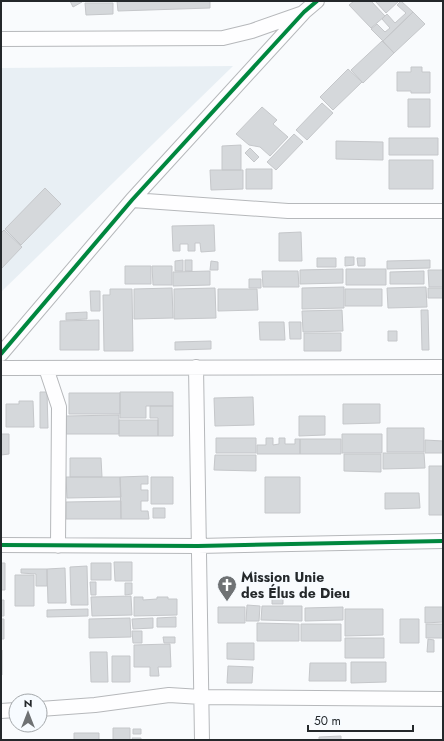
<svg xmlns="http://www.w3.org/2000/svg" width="444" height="741" font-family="Jost,sans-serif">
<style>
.built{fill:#e8eff4}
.building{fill:#d5d8db;stroke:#c5c7ca}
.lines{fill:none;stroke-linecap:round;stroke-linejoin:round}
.minor-casing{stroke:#b6b8bb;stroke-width:16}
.minor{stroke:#fefeff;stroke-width:14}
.cycleway-casing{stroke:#f7fbff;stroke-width:6}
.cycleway{stroke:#00873e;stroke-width:4}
.labels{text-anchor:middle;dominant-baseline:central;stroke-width:3.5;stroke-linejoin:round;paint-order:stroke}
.poi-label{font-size:14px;font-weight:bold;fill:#24282b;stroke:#f7fbff;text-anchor:start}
</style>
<rect width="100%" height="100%" fill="#f9fbfd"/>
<path class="built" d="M233,66L1,292V68Z"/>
<path class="building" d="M70,1H82V2L73,7Z
M117,1H210V8L118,11Z
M354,1H371L385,16L371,28L349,5Z
M375,1H399L386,13Z
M401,1L413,12L383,41L371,29L377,24L385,32L390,28L382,19L387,14L395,23L406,13L397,5Z
M85,3H113V14L86,15Z
M413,12L425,24L394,53L383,41Z
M382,41L394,53L363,83L351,70Z
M411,67H422V72H430V93H411V91H397V72H411Z
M348,69L362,82L333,110L320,97Z
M408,99H430V127H408Z
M322,103L333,113L307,140L296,130Z
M262,107L277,120L273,124L288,137L270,156L260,147L249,145L236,134Z
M294,134L303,142L276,170L267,162Z
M389,138H438V155H389Z
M336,141L383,142V160L336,159Z
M241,145V170H222V146Z
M250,148L259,157L254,162L245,153Z
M389,160H433V189H389Z
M246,169H272V189H246Z
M210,170H243V189L211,190Z
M45,188L61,204L21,245L5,229Z
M214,225L215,251L201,252L200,243H195V251H188V244H180V251H173L172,226Z
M4,230L22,247L1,269V233Z
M301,232L302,261H279V233Z
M345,257H354V265L345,266Z
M317,258H336V267H317Z
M357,258H365V266H358Z
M183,260V271H175V261Z
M185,260H192V271H185Z
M430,260V268L387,269V261Z
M211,261L218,262V270H210Z
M125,266H151V284H125Z
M152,266H172V285H153Z
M343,269V283L300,284V270Z
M346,269H386V285H346Z
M428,270H443V287H429Z
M210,271V285L173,286V272Z
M262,271H298L299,287H263Z
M424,271V284H390V272Z
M249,279H261V288H249Z
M344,287V308L302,309V288Z
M426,287L427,307L388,308L387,288Z
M172,288L173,318L134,319V289Z
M215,288L216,318L174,319V289Z
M428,288H443V298H428Z
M110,289H132L133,351H104L103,295H110Z
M218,289H257L258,310L218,311Z
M345,289H382V306H345Z
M90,291H100V311H91Z
M342,310L343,331L303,332L302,311Z
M421,310H428L429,350H422Z
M87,312V319L66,320V313Z
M99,320V350H60V321Z
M259,322H284L285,340H260Z
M289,322H301V339H290Z
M388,331H397V341H388Z
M304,333H341V351H304Z
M211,341V349L175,350V342Z
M40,392H47L48,428H40Z
M120,392H173V406H146V418H120Z
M69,393H120V414H69Z
M253,397L254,425L215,426L214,398Z
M19,401H33L34,427H6V404H19Z
M343,404H380V423L343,424Z
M150,406H173V436H158V418H150Z
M119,415V434H66V416Z
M299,416H325V435L299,436Z
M119,420H158V436H119Z
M387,428H424V452H387Z
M1,434H9V454L1,455Z
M342,434H382V453H342Z
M216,438H256V453H216Z
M266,438H273V445L279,444V438H285V444H295V439H300V454H257V445H266Z
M300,439H341V454H300Z
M425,440L443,441V453H425Z
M383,453H424L425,468L383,469Z
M344,454H381V472L344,471Z
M215,455H256V471L214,470Z
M70,458H101L102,477H70Z
M429,466H443V515H429Z
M148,476V484H141V490H148V501H141V511H148L149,519H121L120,477Z
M66,477H120L121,497L67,498Z
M151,477H173V504H151Z
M265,477H300V513H265Z
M385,493H419L420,508L385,509Z
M121,501V519H66V502Z
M153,508H165V518H153Z
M114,562H132V581H115Z
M1,563H5V590H1Z
M91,563H111V580H91Z
M87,566L88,605H71L70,567Z
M65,568L66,603H48L47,569Z
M21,569H47V586H36V574L21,573Z
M15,575H34V606H15Z
M90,582H96V595H91Z
M125,583H132V594L125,595Z
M272,592H283V604H272Z
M131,596L132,615L92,616L91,597Z
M134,597H143V600L157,599V597H168V599H177V615L134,616Z
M1,600H4V616H1Z
M247,605L260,606L259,621H246Z
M262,606H302V621L261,620Z
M218,607H245V623H218Z
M343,607V620L305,621V608Z
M425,607H443V622L425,623Z
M88,609V616L47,617V610Z
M345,609H383V635L345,636Z
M176,617V627H157V618Z
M130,618L131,637L89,638V619Z
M153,618V628L133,629L132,619Z
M1,619H4V639H1Z
M400,619H419V643H400Z
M257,623L299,624V641H257Z
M301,624H341V641H301Z
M426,624H443V638H426Z
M132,631H142V643H133Z
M163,637H175V643H164Z
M345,638H384V658H345Z
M428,639L434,640V652H427Z
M227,643H254V660L227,659Z
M170,644L171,667H158L159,676H150V667H134V645Z
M1,650H2V675H1Z
M90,652H107L108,682H91Z
M112,656H130V682H112Z
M351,662H386V682L351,683Z
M310,663H346V681H309Z
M228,666L253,667L252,683H227Z
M113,728H130V740H113Z
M133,729H141V734H133Z
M74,733H99V740H74Z
M341,736V740H319V737Z
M132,738H141V740H133Z"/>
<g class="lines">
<g class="minor-casing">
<path id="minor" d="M1,39L223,38L252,31L303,13
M132,200L288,211H443
M1,354L132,200L304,12L317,1
M196,367L202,740
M1,368L443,367
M46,368L59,407L58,546
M1,545L198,546L443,541
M40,709L95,705L169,695L201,697L443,699
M1,711L16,710"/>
</g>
<use href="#minor" class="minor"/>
<g class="cycleway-casing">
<path id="cycleway" d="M1,354L132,200L304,12L317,1
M1,545L198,546L443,541"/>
</g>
<use href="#cycleway" class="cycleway"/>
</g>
<defs>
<g id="church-pin" transform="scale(1)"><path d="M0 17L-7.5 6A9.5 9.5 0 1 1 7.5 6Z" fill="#6f7274" stroke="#f7fbff"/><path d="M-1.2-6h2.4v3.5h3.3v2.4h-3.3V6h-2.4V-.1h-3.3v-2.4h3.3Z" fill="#fff"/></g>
</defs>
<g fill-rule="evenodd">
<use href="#church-pin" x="227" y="585"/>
</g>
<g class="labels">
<g class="poi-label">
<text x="241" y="577">Mission Unie<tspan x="241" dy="16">des Élus de Dieu</tspan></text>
</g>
</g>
<rect width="444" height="741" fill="none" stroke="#24282b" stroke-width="4"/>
<g transform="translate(28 713)"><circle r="19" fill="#f7fbff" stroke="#a3a7aa"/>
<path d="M0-3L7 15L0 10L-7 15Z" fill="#6f7274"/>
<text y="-6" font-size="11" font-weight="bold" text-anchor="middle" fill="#24282b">N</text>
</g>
<path d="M308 725v6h105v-6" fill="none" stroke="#24282b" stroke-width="2"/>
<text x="314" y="725" font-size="12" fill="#24282b" stroke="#f7fbff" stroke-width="3" paint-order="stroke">50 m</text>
</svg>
